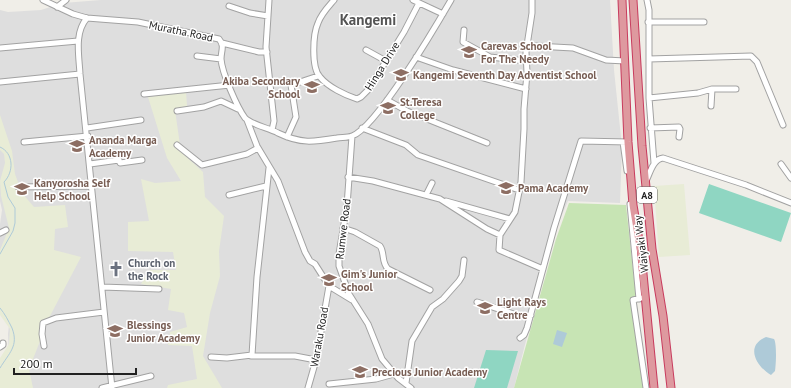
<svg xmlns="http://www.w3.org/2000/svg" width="791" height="388" font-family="'PT Sans',sans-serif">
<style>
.residential{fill:#dedede}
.farmland{fill:#e8ecd6}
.grass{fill:#c7e4b4}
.pitch{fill:#8fd6c2}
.water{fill:#aecad8}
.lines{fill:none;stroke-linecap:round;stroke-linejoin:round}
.stream{stroke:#aecad8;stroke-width:1}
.minor-casing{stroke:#a2a2a2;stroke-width:7}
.highway-casing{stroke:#c83b5d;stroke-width:9}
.minor{stroke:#fff;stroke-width:5}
.highway{stroke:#de999f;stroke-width:7}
.labels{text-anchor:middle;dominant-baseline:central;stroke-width:3;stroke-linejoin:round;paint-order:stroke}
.shield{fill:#fff;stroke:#646464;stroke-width:1}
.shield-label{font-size:10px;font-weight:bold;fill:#212121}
.street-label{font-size:11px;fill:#212121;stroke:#fff}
.education-label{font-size:11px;font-weight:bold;fill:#785e54;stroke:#fff;text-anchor:start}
.worship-label{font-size:11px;font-weight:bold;fill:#5b616d;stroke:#fff;text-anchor:start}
.district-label{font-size:15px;font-weight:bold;fill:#545454;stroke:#fff}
</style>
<rect width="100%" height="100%" fill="#f0eee8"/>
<path class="residential" d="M101,0H610L614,70L622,147L620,203L568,201L552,238L514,388H10L8,334L10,316L0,289V224L2,210L0,201V10L8,12L41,10L63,3Z"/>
<path class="farmland" d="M186,91L187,106L175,110L181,152L203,172L205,197L224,216L219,251L220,276L210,313L203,356L222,388H167L168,385L197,379L192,346L168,345L170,332L187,327L184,313L168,310L171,289L141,284L149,270H176L173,252L128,251V222L149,221L141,179L155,183L181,181L167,158L148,97Z
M0,115L12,151L15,174L22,193L34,207L65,205L68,227L55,229L54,250L81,257L50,316L29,369L33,388H0V358L9,344L10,329L0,315V250L9,228L1,196L0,181L5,163L4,154L0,150Z
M684,184L690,255L659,257L654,186Z"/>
<path class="grass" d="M569,203L626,205L646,388H514L556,239Z"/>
<path class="pitch" d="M709,184L791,213L781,242L699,213Z
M486,350L518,351L507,388H474Z"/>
<path class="water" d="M557,330L567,333L562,347L553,344Z
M766,337L774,339C777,344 776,365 775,371L771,375C757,367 744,346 766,337Z"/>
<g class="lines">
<path class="stream" d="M0,147C14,153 14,172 4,182L8,197L15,208V223L13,231L0,254
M0,308C5,314 8,320 12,328C19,346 9,353 0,368"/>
<g class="minor-casing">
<path id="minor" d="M43,0L73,14L87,18L138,22L219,39C225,46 221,51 221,59C222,73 237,107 245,118C252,125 269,128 278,133C301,144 313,142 337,138C341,137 347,138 352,136C376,128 436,26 451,0
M269,0L266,47L274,121L272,130
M334,0C328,7 321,14 318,23C313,34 311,67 320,77C328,87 345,95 357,99L361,97L368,90L404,32L419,3
M413,0L443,14
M647,0L649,10V98L654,163
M229,6L250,13L268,16
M57,7L66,0
M87,18C74,33 79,55 80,74L112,388
M648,22H704
M464,30L463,42L490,57L526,61
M222,43L259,52H267
M0,48L78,41
M527,48L536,46L573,48L606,60L625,61
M366,50L386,61
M197,56L221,59
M416,57L453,70L526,89
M649,59L751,56L757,62L783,125
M0,82L80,74
M712,89H736
M144,94L230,85
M649,98L698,93L712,89L711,106
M387,100L407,111L487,143
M177,111L204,107L221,101L238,109
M247,120L257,146L278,181L305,252L310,261L315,264L329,286L352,300
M87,128L141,120
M362,128L406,145L418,155L519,190
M650,128L679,127L680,129L679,137
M352,136L347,206L339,254V266L349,294L368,324L382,359L398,378L411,388
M287,137L296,117L291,85L318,76
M24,142L88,136
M623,142L627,171
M177,145L202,165L247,154L258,148
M90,164L119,160L120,163L142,160
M781,164L791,178
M348,177L373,181L440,199L487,229L500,235L499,250L543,269
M646,181C650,173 653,159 663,158L746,185L791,203
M18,187L92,186
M229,195L266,186
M426,195L432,183
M446,201L510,219
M630,204L639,299
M343,228L355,232L380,246C385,253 381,262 388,269L430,290
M0,233L6,230
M500,235L515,212L521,182L524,129V109L527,73L526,52L532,13V0
M102,287L159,289
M641,298L633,300L646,388
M477,302L520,316L531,315
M520,338L524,335L527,328L554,228L581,141L628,142
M44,346L42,334L43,323L56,318L104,312
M0,347L3,345V343
M251,356H295L316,360
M211,357L227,358L252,355L257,277L269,168
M406,383L412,341L432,307L443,299L459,281L462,276L464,260
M329,384L376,379L394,374
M102,388L151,376
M308,388L316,360L329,286"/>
</g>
<g class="highway-casing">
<path id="highway" d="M622,0L628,142L633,205L641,253L654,388
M633,0L642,146L652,249L663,316L671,388"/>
</g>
<use href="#minor" class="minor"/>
<use href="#highway" class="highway"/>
</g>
<defs>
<g id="school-bare" transform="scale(1.2)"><path d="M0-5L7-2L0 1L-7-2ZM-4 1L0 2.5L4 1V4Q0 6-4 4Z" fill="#8d6e63" stroke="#fff" stroke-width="2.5" paint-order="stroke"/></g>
<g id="university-bare" transform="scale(1.2)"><path d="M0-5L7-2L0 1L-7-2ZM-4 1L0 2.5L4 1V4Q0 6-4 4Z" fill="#8d6e63" stroke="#fff" stroke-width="2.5" paint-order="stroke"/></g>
<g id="church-bare" transform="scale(1.2)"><path d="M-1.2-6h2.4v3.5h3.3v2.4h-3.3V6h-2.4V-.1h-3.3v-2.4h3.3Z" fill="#6b7280" stroke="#fff" stroke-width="2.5" paint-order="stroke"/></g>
</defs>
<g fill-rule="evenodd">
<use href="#school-bare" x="469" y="52"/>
<use href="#school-bare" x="401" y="75"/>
<use href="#school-bare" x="312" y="87"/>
<use href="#university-bare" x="388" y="108"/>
<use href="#school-bare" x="77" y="146"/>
<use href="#school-bare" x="506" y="188"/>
<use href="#school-bare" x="22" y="189"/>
<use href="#church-bare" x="116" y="269"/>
<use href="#school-bare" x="329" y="280"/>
<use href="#school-bare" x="485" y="308"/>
<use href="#school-bare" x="115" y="331"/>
<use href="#school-bare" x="360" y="372"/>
</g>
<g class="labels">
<rect class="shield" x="637" y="187" width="20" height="16" rx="3"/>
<g class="shield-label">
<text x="647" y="195">A8</text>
</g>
<g class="street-label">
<text transform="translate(181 31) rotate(12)">Muratha Road</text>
<text transform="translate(382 66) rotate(-58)">Hinga Drive</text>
<text transform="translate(343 229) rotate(-83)">Rumwe Road</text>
<text transform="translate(641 244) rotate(-97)">Waiyaki Way</text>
<text transform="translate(319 337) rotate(-80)">Waraku Road</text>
</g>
<g class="education-label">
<text x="481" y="46">Carevas School<tspan x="481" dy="13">For The Needy</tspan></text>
<text x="413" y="75">Kangemi Seventh Day Adventist School</text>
<text x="300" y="81" text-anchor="end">Akiba Secondary<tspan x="300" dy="13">School</tspan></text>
<text x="400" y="102">St.Teresa<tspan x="400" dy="13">College</tspan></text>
<text x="89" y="140">Ananda Marga<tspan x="89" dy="13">Academy</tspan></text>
<text x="34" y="183">Kanyorosha Self<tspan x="34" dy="13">Help School</tspan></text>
<text x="518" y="188">Pama Academy</text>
<text x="341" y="274">Gim's Junior<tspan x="341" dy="13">School</tspan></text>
<text x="497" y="302">Light Rays<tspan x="497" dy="13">Centre</tspan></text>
<text x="127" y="325">Blessings<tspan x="127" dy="13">Junior Academy</tspan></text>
<text x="372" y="372">Precious Junior Academy</text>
</g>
<g class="worship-label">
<text x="128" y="263">Church on<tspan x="128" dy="13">the Rock</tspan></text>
</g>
<g class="district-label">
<text x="368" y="19">Kangemi</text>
</g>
</g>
<path d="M14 368v6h122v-6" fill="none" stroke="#212121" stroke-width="2"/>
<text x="20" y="368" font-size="12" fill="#212121" stroke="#ffffff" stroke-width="3" paint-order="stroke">200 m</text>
</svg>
